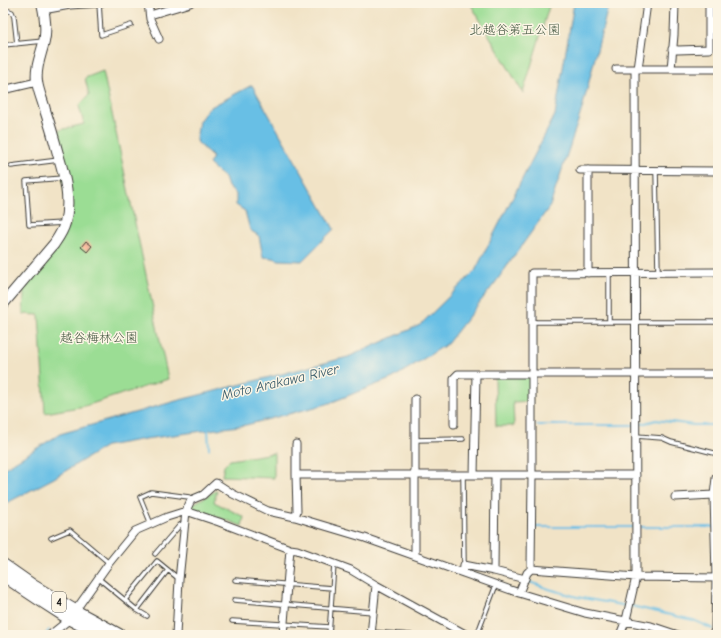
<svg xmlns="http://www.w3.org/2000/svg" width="721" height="638" font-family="'Comic Neue','Klee One',sans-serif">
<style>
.green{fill:#9bdd94;stroke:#5c7c58}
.water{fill:#68bfe5;stroke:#426e80}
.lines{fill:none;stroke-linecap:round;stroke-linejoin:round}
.stream{stroke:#68bfe5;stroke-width:2}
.building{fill:url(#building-cross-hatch)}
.service-casing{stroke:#3c3a36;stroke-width:5.5}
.minor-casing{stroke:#3c3a36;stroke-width:9}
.secondary-casing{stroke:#3c3a36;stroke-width:12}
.trunk-casing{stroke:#3c3a36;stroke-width:14}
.service{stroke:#fff;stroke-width:3.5}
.minor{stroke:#fff;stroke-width:7}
.secondary{stroke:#fff;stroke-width:10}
.trunk{stroke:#fff;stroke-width:12}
.labels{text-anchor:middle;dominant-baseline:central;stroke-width:3;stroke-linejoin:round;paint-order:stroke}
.shield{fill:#fcf5e5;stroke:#5f5d58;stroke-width:1}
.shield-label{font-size:12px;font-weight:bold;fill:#1c1c1c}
.park-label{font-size:13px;fill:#425640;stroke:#fcf5e5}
.water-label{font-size:14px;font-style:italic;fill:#3a5d6c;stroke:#fcf5e5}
</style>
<defs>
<pattern id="building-cross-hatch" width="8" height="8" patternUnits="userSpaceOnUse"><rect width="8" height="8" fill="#ffad8a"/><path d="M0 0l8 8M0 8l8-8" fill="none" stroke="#da9476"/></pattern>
</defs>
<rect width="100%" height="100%" fill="#fcf5e5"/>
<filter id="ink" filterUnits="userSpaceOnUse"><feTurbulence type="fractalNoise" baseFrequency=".025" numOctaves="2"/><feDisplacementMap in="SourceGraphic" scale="8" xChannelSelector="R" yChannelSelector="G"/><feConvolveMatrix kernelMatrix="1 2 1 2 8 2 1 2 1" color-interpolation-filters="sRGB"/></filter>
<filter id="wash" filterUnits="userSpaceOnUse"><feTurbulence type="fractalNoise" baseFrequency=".012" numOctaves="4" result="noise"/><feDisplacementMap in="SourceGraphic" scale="16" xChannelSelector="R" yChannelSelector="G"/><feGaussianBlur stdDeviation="0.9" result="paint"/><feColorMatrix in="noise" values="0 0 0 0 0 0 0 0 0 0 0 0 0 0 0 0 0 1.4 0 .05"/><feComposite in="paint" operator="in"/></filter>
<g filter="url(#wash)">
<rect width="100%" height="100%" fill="#f1e3c6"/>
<path class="green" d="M470,3H550L523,93Z
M103,71L168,379L85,406L45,413L39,315L23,314L24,295L22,288L69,225L56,131L84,124L79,106L89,95L85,78Z
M495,376H531V401L513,402L514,426H496Z
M274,453V478L222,476L224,466L230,460Z
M217,490L214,502L244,517L242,526L191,507L193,504Z"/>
<path class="water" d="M574,3H609L582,109L550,206L495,283L447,344L393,378L327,404L246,425L145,439L106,446L54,478L3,505V469L60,434L176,401L348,357L420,325L475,271L555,115Z
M252,85L334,229L302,261L279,260L273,258L263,257L259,236L250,230L245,211L236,205V194L228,187L225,178L209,164L213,157L196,141L199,121L209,108Z"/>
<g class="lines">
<path class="stream" d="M536,425H638L656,420L694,425H718
M208,428L209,449
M535,527H634
M638,527H714
M527,581L549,589L577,597L627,606
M631,606L693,620L713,629
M45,635L49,630"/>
</g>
<g id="blocks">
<path class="building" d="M86,241L92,246L87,252L81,247Z"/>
</g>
</g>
<g filter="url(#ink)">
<use href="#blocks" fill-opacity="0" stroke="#3c3a36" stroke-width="1"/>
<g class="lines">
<g class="service-casing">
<path id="service" d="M99,3L101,35L131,25
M3,9L12,12L14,17L17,44
M3,45L44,41
M11,166L59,160
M656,170L658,272
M63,178L26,181L29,225L64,223
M532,322H718
M609,322V273
M636,436L662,438L671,442L718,454
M415,440L463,439
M463,475L464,565
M151,524L140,497L151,492L189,497L191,500
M51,538L70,530L109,563
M155,554L180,525L184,523
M98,578L137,610L147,616
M235,580L332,588
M125,600L157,561L179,579
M234,600L373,612
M137,610L168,570
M232,621L329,627
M371,632L411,635
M329,635L334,564
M477,635L496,585"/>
</g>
<g class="minor-casing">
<path id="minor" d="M148,3L150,19L159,39
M43,10L70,5L101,3
M150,15L190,3
M672,49L678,50L709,49V3
M616,69H718
M638,69L647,3
M671,69L674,35L675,3
M3,90L37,82
M580,170L718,171
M588,273V170
M454,424V378L458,374H718
M296,475V444
M474,475L476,374
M675,497L714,495
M295,517L297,511L296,475H636
M415,555V399
M531,569L532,475V273L718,272
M494,571L525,579
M463,573L464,565L494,571L495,475
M519,593L527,573L531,569L636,577L718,578
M75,611L109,563L135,531L167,517L186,511L219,522L290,549L297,550L351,570L376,585L467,635
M50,635L70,619
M176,635L179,580L186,511L191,500L203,495L216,483L233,494L268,511L295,517L365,538L519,593L585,613L651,626L678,635
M283,635L290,549
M371,635L376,585
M620,635L626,620L636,577L635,69
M713,635L715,629L716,578L714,495L716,478H718"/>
</g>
<g class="secondary-casing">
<path id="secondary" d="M3,304L54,244C58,238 63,231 65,223C71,200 65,177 58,154C54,139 50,125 45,110C43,101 38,91 37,81C35,68 41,55 44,42C47,29 45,16 42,3"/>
</g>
<g class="trunk-casing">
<path id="trunk" d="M3,565L33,586L75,611L119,635
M3,575L42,601L70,619L101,635"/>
</g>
<use href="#service" class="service"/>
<use href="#minor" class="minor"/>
<use href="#secondary" class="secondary"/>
<use href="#trunk" class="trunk"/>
</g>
</g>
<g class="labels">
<rect class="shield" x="52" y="592" width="14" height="20" rx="3"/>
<g class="shield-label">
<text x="59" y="602">4</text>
</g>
<g class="park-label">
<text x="515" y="29">北越谷第五公園</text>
<text x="99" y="337">越谷梅林公園</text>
</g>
<g class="water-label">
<text transform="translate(280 382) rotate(-13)">Moto Arakawa River</text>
</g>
</g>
<rect width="721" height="638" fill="none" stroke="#fcf5e5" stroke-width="16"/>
</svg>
